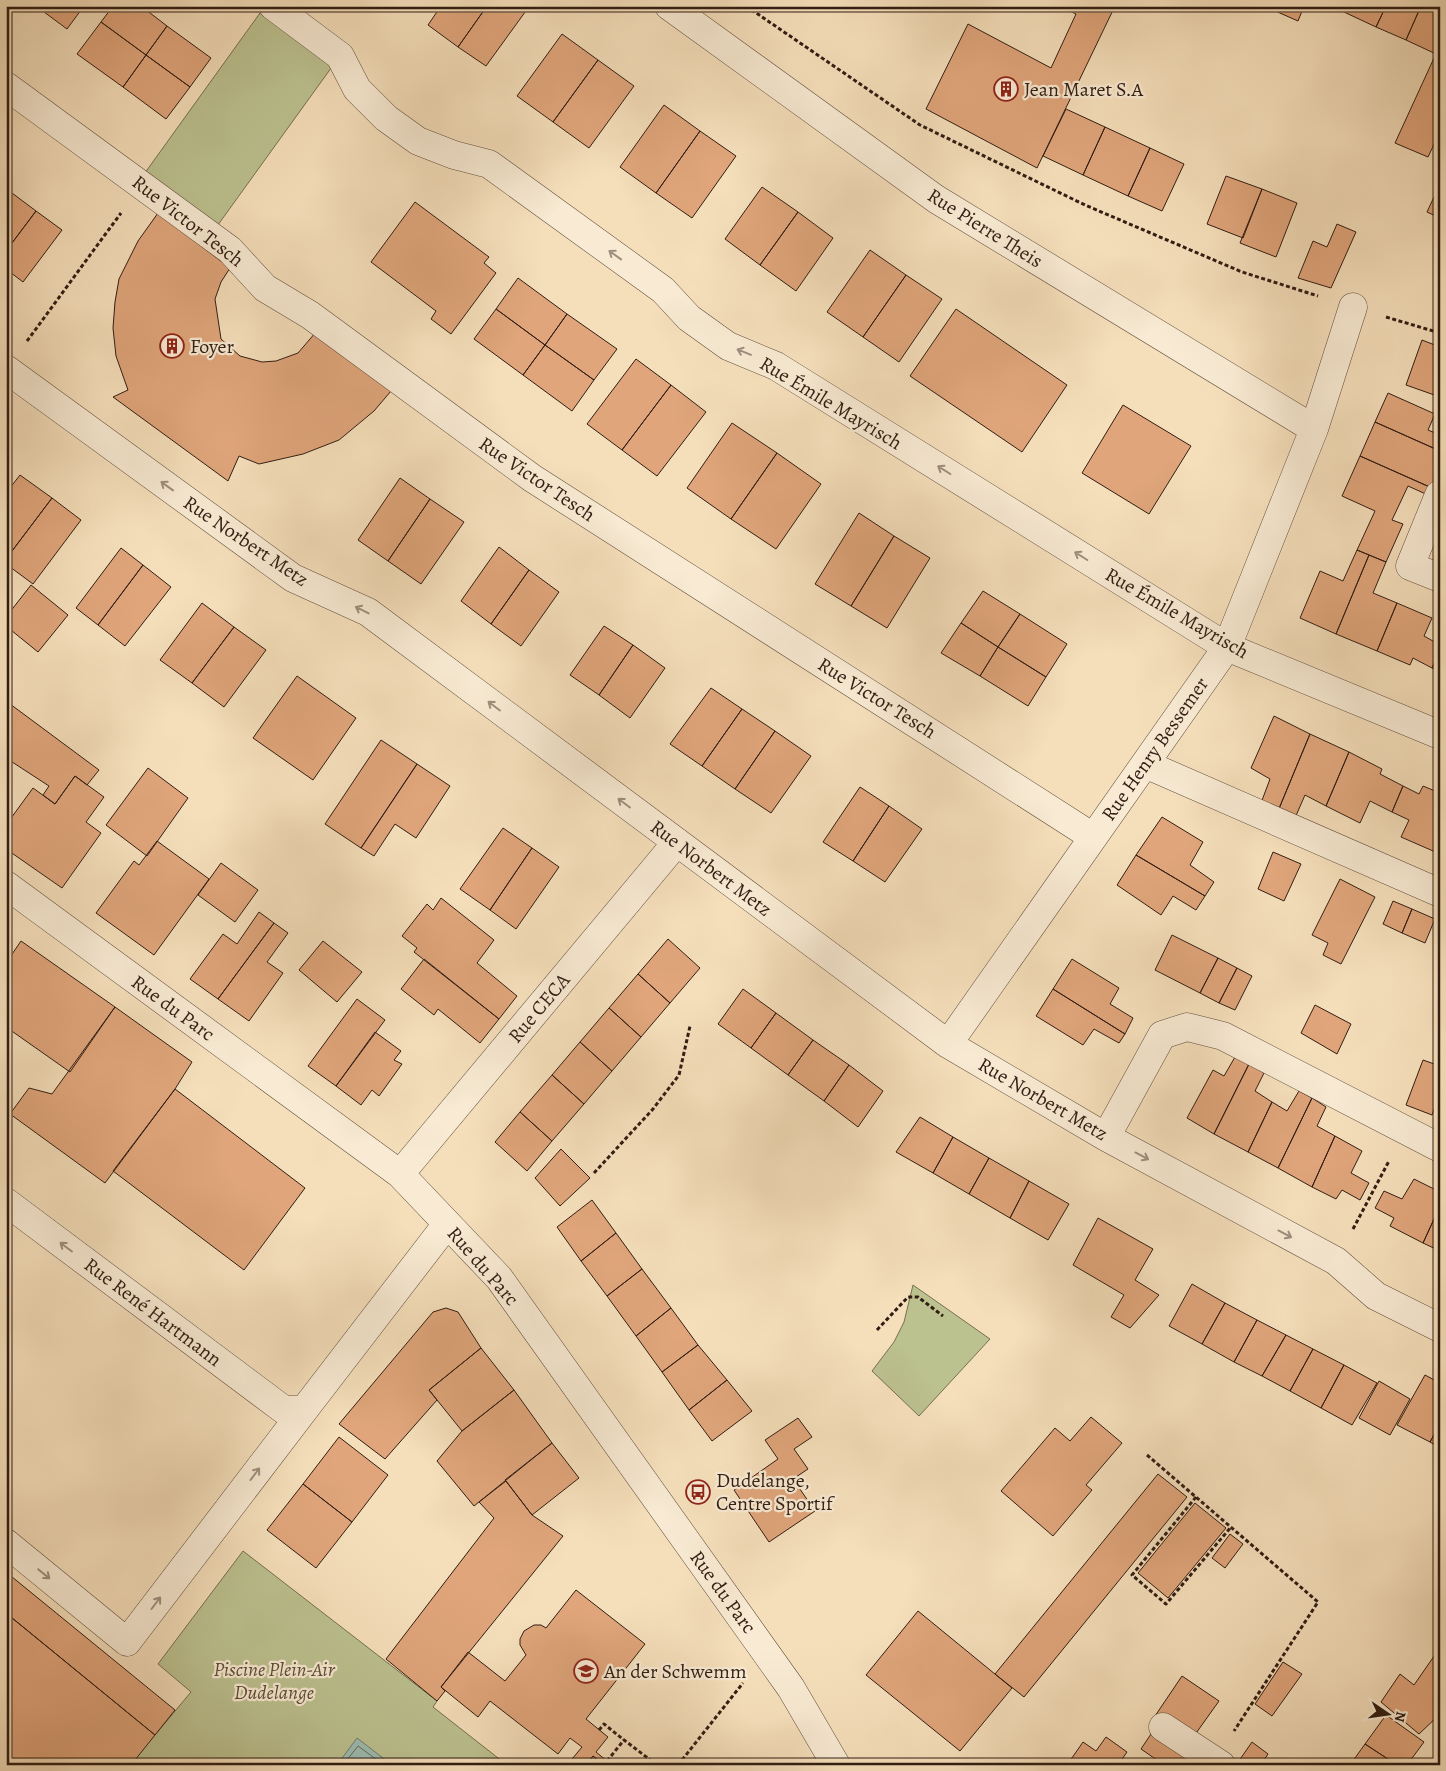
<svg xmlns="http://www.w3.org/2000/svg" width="1446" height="1771" font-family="Alegreya,serif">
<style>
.green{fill:#bcc190;stroke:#766f52}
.water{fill:#9cbcb1;stroke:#717c72}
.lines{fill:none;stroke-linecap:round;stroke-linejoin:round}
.shore{stroke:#666c62;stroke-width:1}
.building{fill:#e0a57b;stroke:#311d13}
.minor-casing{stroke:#624e3d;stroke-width:29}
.path{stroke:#311d13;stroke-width:3;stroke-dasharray:4 2.5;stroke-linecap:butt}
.minor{stroke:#f8ead3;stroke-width:28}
.oneway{stroke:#9e8e7d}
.labels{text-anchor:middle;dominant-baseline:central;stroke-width:4.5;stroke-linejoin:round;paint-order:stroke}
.poi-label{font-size:20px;fill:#311d13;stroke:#f8ead3;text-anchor:start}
.street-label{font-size:20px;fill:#311d13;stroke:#f8ead3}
.park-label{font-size:20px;font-style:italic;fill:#5b4e38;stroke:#f8ead3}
</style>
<rect width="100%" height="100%" fill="#f5dfbb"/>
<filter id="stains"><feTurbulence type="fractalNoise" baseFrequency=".004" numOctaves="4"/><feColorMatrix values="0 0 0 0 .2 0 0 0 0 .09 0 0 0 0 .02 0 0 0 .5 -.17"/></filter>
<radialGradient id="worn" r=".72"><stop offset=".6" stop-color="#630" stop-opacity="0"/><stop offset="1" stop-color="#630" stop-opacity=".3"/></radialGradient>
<path class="green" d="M260,13L334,64L215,229L142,177Z
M913,1285L990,1339L919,1416L872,1371L894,1342L904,1322Z
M243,1551L437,1701L433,1707L507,1765H6V1613L155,1735L191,1692L158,1664Z"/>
<path class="water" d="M357,1738L392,1765H337Z"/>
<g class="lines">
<path class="shore" d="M343,1765L358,1746L384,1765"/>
</g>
<path class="building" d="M36,6H84L67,29Z
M113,6H141L167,26L146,55L101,22Z
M441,6H487L458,47L428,25Z
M487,6H525L528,8L486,66L458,47Z
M1064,6H1115L1037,168L926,109L968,24L1051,68L1076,14L1064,8Z
M1264,6H1304L1298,21Z
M1331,6H1346L1344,12Z
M1346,6H1386L1376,27L1344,12Z
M1386,6H1421L1406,40L1376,27Z
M1421,6H1440V45L1436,54L1406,40Z
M101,22L146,55L123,87L77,54Z
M167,26L211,58L190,87L146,55Z
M562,34L598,60L553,122L517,96Z
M1440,45V140L1437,138L1428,157L1395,143Z
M146,55L190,87L166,119L123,87Z
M598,60L634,86L589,148L553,122Z
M664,105L700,131L656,193L620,167Z
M1066,109L1105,127L1083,175L1043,156Z
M1105,127L1150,148L1128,196L1083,175Z
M700,131L736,156L692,218L656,193Z
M1150,148L1184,164L1162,211L1128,196Z
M1226,176L1262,189L1243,238L1207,224Z
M1440,184V218L1427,212Z
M762,187L798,212L760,265L725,239Z
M1262,189L1297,203L1276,257L1240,243Z
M8,190L36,211L6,251V192Z
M415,202L489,257L484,263L496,273L451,334L431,319L436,311L371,262Z
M36,211L62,230L23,282L6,269V251Z
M798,212L833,238L796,291L760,265Z
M158,213L230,268L221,282L215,299L221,339L240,356L262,362L276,361L298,353L316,332L391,391L374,411L339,440L303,454L259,464L239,456L228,481L113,397L128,390L116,356L113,328L115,302L119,279L138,241Z
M1337,224L1356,232L1331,288L1298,278L1313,241L1327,247Z
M870,250L906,275L863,337L827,312Z
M906,275L942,299L899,362L863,337Z
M518,278L567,314L545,345L496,309Z
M496,309L545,345L523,375L474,339Z
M956,309L1067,385L1022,452L910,376Z
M567,314L617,349L594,380L545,345Z
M1422,340L1440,347V397L1406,385Z
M545,345L594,380L572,411L523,375Z
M636,359L671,385L622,450L587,424Z
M671,385L706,412L657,476L622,450Z
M1388,393L1435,414L1428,430L1440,435V451L1375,422Z
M1123,405L1191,446L1149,514L1082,473Z
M1375,422L1440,451V470L1432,488L1360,456Z
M732,423L777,453L731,519L687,488Z
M777,453L821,484L776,549L731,519Z
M1360,456L1432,488L1428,495L1408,486L1392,520L1403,524L1386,562L1357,550L1375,511L1342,496Z
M20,475L52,498L6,559V493Z
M400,478L430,499L388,561L358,540Z
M52,498L81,520L33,584L6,564V559Z
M430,499L464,522L421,584L388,561Z
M859,513L894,536L851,606L815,584Z
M894,536L930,558L887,628L851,606Z
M499,547L529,570L491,624L461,601Z
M121,548L143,565L98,625L76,608Z
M1357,550L1369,555L1336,634L1300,618L1320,571L1343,581Z
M1369,555L1386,562L1373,593L1397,603L1377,651L1336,634Z
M143,565L171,587L125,646L98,625Z
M529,570L559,592L521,646L491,624Z
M31,585L68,615L38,652L6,626V617Z
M983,591L1020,614L998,647L961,623Z
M202,603L234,627L192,683L160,660Z
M1397,603L1432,618L1424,636L1440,645V651L1432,668L1413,658L1410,665L1377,651Z
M1020,614L1067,644L1046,677L998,647Z
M961,623L998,647L980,676L941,653Z
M604,626L633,645L599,695L570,675Z
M234,627L266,650L224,707L192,683Z
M633,645L665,668L630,718L599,695Z
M998,647L1046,677L1028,706L980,676Z
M1440,651V671L1432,668Z
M297,676L356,718L313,780L253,738Z
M711,688L742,709L702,766L670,744Z
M6,701L99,770L87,785L75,776L55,804L43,795L49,786L6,758Z
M742,709L775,731L735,789L702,766Z
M1274,716L1310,734L1278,811L1261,803L1270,779L1251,768Z
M775,731L811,756L771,813L735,789Z
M1310,734L1349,752L1326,806L1305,795L1295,818L1278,811Z
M381,740L417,764L361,848L325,824Z
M1349,752L1382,769L1380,774L1403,786L1392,812L1370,801L1360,823L1326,806Z
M417,764L450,786L416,838L395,824L374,856L361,848Z
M148,768L188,798L147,856L106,825Z
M75,776L104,797L86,822L101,833L62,888L6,849V825L33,788L55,804Z
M1403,786L1419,794L1423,786L1440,793V854L1401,837L1409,820L1392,812Z
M860,787L889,806L853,861L823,842Z
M889,806L922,829L885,882L853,861Z
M1162,817L1203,842L1190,865L1214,882L1205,896L1136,855Z
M503,828L532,848L490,910L460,889Z
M157,841L209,879L154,955L96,913L134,861L139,865Z
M532,848L559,867L516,929L490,910Z
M1273,852L1301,864L1284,901L1258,889Z
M1136,855L1205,896L1196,910L1173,896L1161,915L1117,885Z
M221,863L258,890L235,922L198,895Z
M1340,879L1375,897L1341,964L1323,955L1328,943L1312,935Z
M441,898L494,940L477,963L517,996L499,1019L414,952L417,948L402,936L427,904L433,910Z
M1393,901L1412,909L1402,933L1383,924Z
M1412,909L1435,919L1425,943L1402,933Z
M259,912L274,923L218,999L190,979L223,934L237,944Z
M274,923L288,933L267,962L283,973L249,1021L218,999Z
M1172,935L1218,958L1200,993L1155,970Z
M668,939L700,968L670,1003L638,974Z
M21,941L115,1007L70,1072L6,1027V963Z
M323,941L362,972L337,1002L299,970Z
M1218,958L1237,968L1219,1003L1200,993Z
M424,959L499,1019L480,1043L438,1009L434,1015L401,989Z
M1072,959L1119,988L1110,1004L1133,1018L1125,1034L1053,989Z
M1237,968L1252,976L1235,1010L1219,1003Z
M638,974L670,1003L641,1037L609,1008Z
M743,989L776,1013L751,1048L718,1024Z
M1053,989L1125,1034L1119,1043L1094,1029L1083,1045L1036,1016Z
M357,999L385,1020L336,1086L308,1066Z
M1315,1005L1351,1024L1337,1054L1301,1033Z
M115,1007L192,1062L175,1089L105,1183L10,1114L29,1088L52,1094Z
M609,1008L641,1037L612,1071L580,1042Z
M776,1013L813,1040L788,1075L751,1048Z
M375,1032L401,1051L394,1060L402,1064L379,1096L372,1090L361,1105L336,1086Z
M813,1040L849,1065L824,1101L788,1075Z
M580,1042L612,1071L584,1104L552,1075Z
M1235,1057L1249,1064L1214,1134L1187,1118L1213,1070L1224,1076Z
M1423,1060L1440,1066V1094L1432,1115L1406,1105Z
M1249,1064L1264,1073L1255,1091L1272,1102L1248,1152L1214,1134Z
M849,1065L883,1091L858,1127L824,1101Z
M552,1075L584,1104L552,1141L520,1112Z
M175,1089L305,1188L244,1270L113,1171Z
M1299,1091L1312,1098L1278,1168L1248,1152L1272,1102L1287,1111Z
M1312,1098L1326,1107L1317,1126L1335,1136L1312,1187L1278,1168Z
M520,1112L552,1141L527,1171L495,1142Z
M920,1117L953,1137L933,1173L896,1152Z
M1335,1136L1362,1151L1351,1173L1369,1183L1360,1200L1342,1190L1336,1199L1312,1187Z
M953,1137L989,1158L969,1194L933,1173Z
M561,1149L590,1178L560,1206L535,1178Z
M989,1158L1029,1181L1010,1218L969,1194Z
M1414,1179L1440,1192V1206L1423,1243L1390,1226L1394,1218L1375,1208L1384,1191L1402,1199Z
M1029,1181L1069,1204L1048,1240L1010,1218Z
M592,1200L616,1233L581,1261L557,1227Z
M1440,1206V1251L1423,1243Z
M1098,1218L1153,1249L1135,1280L1159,1295L1130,1328L1111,1317L1124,1295L1073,1265Z
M616,1233L642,1269L607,1296L581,1261Z
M642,1269L671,1308L636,1336L607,1296Z
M1192,1284L1225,1303L1202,1344L1169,1326Z
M1225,1303L1257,1320L1234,1362L1202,1344Z
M446,1308L458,1312L481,1348L429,1390L437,1400L385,1459L339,1424L433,1312Z
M671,1308L698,1345L662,1372L636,1336Z
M1257,1320L1286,1335L1262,1376L1234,1362Z
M1286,1335L1313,1349L1290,1391L1262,1376Z
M698,1345L727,1380L689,1410L662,1372Z
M481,1348L514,1390L462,1431L429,1390Z
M1313,1349L1344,1365L1321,1408L1290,1391Z
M1344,1365L1377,1383L1352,1425L1321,1408Z
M1425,1375L1440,1383V1424L1430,1442L1397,1425Z
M727,1380L752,1411L712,1441L689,1410Z
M1379,1381L1410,1399L1390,1435L1359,1418Z
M514,1390L552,1443L474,1506L437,1461L462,1431Z
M1091,1417L1122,1443L1086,1485L1092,1490L1053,1536L1001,1491L1055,1428L1070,1441Z
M798,1418L812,1437L794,1449L808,1469L793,1479L815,1511L769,1542L734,1490L778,1459L765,1440Z
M1440,1424V1448L1430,1442Z
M339,1437L388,1475L352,1522L303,1484Z
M552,1443L579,1478L532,1515L505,1480Z
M1158,1474L1187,1497L1024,1697L995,1674Z
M506,1481L532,1515L563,1536L441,1687L445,1691L437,1701L386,1659L494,1518L479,1502Z
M303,1484L352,1522L316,1568L267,1530Z
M1195,1503L1226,1528L1168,1598L1138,1573Z
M1230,1534L1243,1544L1225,1568L1212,1558Z
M6,1572L175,1710L155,1735L6,1613Z
M576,1590L645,1644L586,1719L608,1737L596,1752L612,1765H604L593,1756L586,1765H579L572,1759L582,1747L570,1738L558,1754L490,1701L478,1717L441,1687L468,1652L505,1681L526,1655L520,1645V1639L524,1631L534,1625H541L546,1628Z
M918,1611L1012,1688L960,1751L866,1675Z
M6,1613L155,1735L131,1765H6Z
M1439,1649L1440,1714L1419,1734L1381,1702L1400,1674L1414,1685Z
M1283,1662L1302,1674L1272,1716L1255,1704Z
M1182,1676L1219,1701L1189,1743L1153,1719Z
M1386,1715L1424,1742L1407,1765H1397L1365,1744Z
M1155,1728L1196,1756L1190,1765H1164L1141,1749Z
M1106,1737L1127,1752L1118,1765H1067L1083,1742L1096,1751Z
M1252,1742L1268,1754L1261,1765H1236Z
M1365,1744L1397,1765H1350Z
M593,1756L604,1765H586Z
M572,1759L579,1765H568Z"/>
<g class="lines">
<g class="minor-casing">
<path id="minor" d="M273,6L340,56L357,89L386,118L418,141L454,155L489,164L663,290L689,318L728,346L776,366L1227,647L1440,735
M669,6L936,199L1314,429
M6,86L230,250L265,288L310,315L532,478L1093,837
M6,369L293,578L368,612L948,1044L1106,1137L1336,1261L1376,1296L1440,1328
M1439,495L1410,566L1440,578
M1145,764L1440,893
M6,885L400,1174L499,1278L791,1688L836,1765
M948,1044L1227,647L1314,429L1353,307
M1106,1137L1162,1035L1187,1027L1223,1036L1440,1148
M400,1174L677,842
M6,1202L284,1410H304L127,1642L6,1543
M304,1410L447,1224
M1163,1727L1221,1765"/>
</g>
<path class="path" d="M746,6L920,125L1085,205L1242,272L1318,296
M1386,317L1440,333
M27,341L121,213
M594,1173L653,1109L679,1075L690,1026
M1353,1229L1389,1161
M877,1330L908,1297H918L943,1316
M1147,1455L1318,1602L1234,1731
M1196,1497L1132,1575L1166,1604L1231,1527
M599,1730L604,1724L624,1740
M607,1761L624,1740L657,1765
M678,1765L743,1683"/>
<use href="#minor" class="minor"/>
</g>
<defs><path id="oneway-shaft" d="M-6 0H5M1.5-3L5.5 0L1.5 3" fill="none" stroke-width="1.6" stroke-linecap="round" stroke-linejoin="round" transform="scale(1.25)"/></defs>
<g class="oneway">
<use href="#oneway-shaft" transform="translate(615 255) rotate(-144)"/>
<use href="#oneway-shaft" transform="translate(744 352) rotate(-158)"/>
<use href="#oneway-shaft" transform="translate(944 470) rotate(-148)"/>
<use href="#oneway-shaft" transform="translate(167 486) rotate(-144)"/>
<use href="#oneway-shaft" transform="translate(1081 556) rotate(-148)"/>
<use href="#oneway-shaft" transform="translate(362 610) rotate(-153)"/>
<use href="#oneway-shaft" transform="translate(494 706) rotate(-143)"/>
<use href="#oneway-shaft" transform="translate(624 803) rotate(-143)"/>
<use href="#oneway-shaft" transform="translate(1142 1156) rotate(28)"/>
<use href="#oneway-shaft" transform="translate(1285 1234) rotate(28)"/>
<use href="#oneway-shaft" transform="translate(66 1247) rotate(-143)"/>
<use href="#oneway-shaft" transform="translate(255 1474) rotate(-53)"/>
<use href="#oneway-shaft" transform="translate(44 1574) rotate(39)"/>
<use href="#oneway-shaft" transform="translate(156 1603) rotate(-53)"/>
</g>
<defs>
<g id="building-ring" transform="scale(1.25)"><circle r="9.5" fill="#f8ead3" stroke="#8f2418" stroke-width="1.5"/><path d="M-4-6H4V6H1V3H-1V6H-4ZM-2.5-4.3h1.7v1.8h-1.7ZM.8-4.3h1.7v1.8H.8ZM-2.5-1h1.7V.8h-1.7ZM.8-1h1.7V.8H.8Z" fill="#8f2418"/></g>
<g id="bus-ring" transform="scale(1.25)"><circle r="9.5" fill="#f8ead3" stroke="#8f2418" stroke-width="1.5"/><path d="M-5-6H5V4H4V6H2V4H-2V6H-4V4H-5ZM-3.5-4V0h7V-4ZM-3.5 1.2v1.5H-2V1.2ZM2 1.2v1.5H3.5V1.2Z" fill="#8f2418"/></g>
<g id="school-ring" transform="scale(1.25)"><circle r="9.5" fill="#f8ead3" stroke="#8f2418" stroke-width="1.5"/><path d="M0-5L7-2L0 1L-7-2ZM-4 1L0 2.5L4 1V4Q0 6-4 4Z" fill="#8f2418"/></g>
</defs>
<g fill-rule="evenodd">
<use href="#building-ring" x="1006" y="89"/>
<use href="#building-ring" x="172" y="346"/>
<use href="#bus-ring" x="698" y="1492"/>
<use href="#school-ring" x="586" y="1671"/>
</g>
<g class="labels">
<g class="poi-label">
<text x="1024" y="89">Jean Maret S.A</text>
<text x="190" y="346">Foyer</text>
<text x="716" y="1480">Dudelange,<tspan x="716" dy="23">Centre Sportif</tspan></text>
<text x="604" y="1671">An der Schwemm</text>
</g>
<g class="street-label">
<text transform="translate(188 221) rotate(38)">Rue Victor Tesch</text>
<text transform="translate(985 228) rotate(32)">Rue Pierre Theis</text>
<text transform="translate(831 403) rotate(31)">Rue Émile Mayrisch</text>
<text transform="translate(537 479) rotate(34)">Rue Victor Tesch</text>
<text transform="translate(246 541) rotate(34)">Rue Norbert Metz</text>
<text transform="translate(1177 613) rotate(30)">Rue Émile Mayrisch</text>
<text transform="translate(877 698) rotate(32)">Rue Victor Tesch</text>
<text transform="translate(1155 749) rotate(-55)">Rue Henry Bessemer</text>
<text transform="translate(711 868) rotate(37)">Rue Norbert Metz</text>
<text transform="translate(173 1008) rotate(36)">Rue du Parc</text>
<text transform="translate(539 1008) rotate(-50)">Rue CECA</text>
<text transform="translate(1043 1099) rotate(30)">Rue Norbert Metz</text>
<text transform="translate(483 1266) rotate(49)">Rue du Parc</text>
<text transform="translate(153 1312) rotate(37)">Rue René Hartmann</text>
<text transform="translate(723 1592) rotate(54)">Rue du Parc</text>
</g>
<g class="park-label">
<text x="274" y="1669">Piscine Plein-Air<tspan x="274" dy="23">Dudelange</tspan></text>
</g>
</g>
<rect width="1446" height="1771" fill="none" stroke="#f5dfbb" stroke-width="25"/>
<rect x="8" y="8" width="1431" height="1756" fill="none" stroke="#311d13" stroke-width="2.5"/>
<rect x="12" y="12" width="1421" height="1746" fill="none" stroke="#311d13"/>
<g transform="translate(1388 1714) rotate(103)" stroke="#f8ead3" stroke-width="4" paint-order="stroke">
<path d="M0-4L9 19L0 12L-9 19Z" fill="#311d13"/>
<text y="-8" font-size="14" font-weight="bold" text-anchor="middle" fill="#311d13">N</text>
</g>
<rect width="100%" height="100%" filter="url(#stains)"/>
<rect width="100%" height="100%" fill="url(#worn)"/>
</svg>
